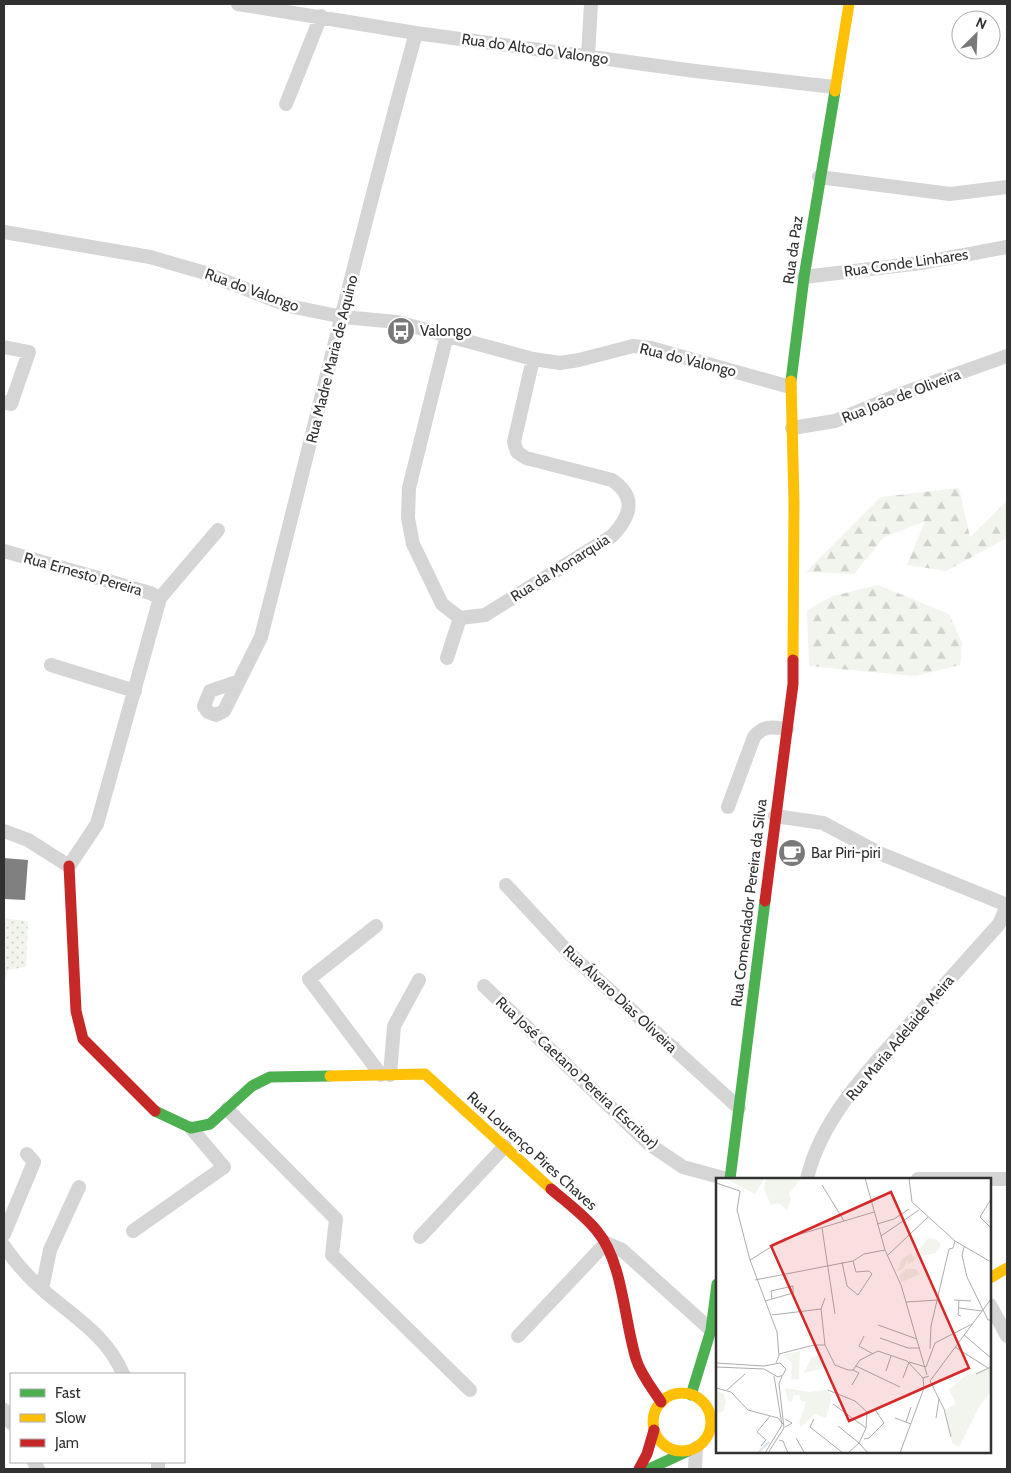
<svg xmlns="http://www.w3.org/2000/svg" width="1011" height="1473" font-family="Cabin,sans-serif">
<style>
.grass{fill:url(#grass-dots)}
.forest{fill:url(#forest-firs)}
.building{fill:#808080}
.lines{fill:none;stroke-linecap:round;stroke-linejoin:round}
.street{stroke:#d5d5d5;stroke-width:14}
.fast{stroke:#4caf50;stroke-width:11}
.slow{stroke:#ffc107;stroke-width:11}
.jam{stroke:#c62828;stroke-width:11}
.labels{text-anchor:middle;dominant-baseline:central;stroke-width:5;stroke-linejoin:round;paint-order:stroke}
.street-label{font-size:15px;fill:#313131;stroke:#fff}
.poi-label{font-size:15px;fill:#313131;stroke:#fff;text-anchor:start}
.inset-river{fill:none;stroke:#dde7f1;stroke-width:2.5}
.inset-road{fill:none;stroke:#adadad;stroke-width:1}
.view{fill:#d62828;fill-opacity:0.15;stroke:#d62828;stroke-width:2.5}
.inset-edge{fill:none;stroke:#313131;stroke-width:2.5}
</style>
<defs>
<pattern id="grass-dots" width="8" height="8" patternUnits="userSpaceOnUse" patternTransform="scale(1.25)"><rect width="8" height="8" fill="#f1f5ee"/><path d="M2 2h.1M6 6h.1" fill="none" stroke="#cfd2cd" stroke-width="1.8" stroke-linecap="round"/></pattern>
<pattern id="forest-firs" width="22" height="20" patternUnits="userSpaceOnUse" patternTransform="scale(1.25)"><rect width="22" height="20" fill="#f1f5ee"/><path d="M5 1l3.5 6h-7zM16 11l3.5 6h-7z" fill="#cfd2cd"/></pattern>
</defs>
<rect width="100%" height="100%" fill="#fff"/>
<path class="grass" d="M4,918L28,921L26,967L8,970L4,984Z"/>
<path class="forest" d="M959,488L970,537L1007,501V538L946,571L907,565L925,521L883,538L854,574L806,572L881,497Z
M878,585L949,614L962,643L960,665L915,676L809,666L807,610L833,596Z"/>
<path class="building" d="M4,858L28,860L25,900L4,899Z"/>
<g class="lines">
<path class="street" d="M238,4L416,33L695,71L834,87
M588,56L591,4
M286,104L321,16
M819,177L950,194L1007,187
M4,232L150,257L202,272L289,306L343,317L397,322L533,359L560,363L579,360L633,346L651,348L790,387
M804,277L921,263L1007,247
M447,335L409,488L408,518L413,544L442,604L460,618
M4,347L29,352L11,404L4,402
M792,428L835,421L903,393L1007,356
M4,551L150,593L160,598
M460,618L485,615L612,536C631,516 637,497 612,480L526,458L517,452L514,442L533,359
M447,658L460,618
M51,665L135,691
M239,681L261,637C313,435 360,233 416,33
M239,681L224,711L216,715L208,712L204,706L210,691Z
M728,807L754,737C764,725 772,727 787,729
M775,816L823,823L879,853L1007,905
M4,831L28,840L69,866L97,824L160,598L218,530
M506,885L571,955L739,1108
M376,926L309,979L381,1075
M484,986L649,1144L683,1167L727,1179
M390,1075L394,1026L419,980
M227,1109L336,1219L332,1255L470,1390
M807,1179C821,1117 873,1065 915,1018C943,987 971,955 999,924L1007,906
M918,1179H1007
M133,1231L224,1167L191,1128
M4,1234L34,1162L27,1154
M420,1237L505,1146
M4,1246C15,1262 27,1276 42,1289C72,1316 107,1335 123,1374
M42,1289L50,1250L79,1187
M990,1305L1007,1336
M518,1336L606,1243L622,1250L711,1330L716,1327
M4,1410L11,1423
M34,1462L38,1469
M158,1462V1469
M695,1469L696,1448"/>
<path class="fast" d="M791,381L804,277L835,91
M155,1111L191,1128L210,1124L252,1086L270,1077L330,1076
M730,1179L765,901
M691,1395L711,1330L717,1284
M649,1469L688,1451"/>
<path class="slow" d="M835,91L849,4
M791,381L794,502L793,660
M330,1076L425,1074L551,1189
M990,1278L1007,1268
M653 1422a29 29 0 1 1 58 0a29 29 0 1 1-58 0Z"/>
<path class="jam" d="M69,866L76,1011L83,1039L155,1111
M765,901L793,684V660
M551,1189C566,1202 584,1215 597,1231C623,1262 624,1320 636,1359C641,1375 652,1388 661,1402
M639,1469L647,1454L654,1430"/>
</g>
<defs>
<g id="bus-disc" transform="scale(1.4375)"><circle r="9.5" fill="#797979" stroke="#fff"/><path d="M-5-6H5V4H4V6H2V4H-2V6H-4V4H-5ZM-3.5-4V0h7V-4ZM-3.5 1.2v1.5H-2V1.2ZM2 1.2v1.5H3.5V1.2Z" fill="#fff"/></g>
<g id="cafe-disc" transform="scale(1.4375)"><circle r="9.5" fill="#797979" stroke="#fff"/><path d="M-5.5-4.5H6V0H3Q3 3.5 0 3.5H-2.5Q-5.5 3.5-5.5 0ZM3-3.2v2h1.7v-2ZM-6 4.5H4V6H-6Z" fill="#fff"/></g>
</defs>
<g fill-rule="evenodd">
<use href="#bus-disc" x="401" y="331"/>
<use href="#cafe-disc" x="792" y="853"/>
</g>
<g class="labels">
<g class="street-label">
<text transform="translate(535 49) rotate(8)">Rua do Alto do Valongo</text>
<text transform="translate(793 250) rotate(-82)">Rua da Paz</text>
<text transform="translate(906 263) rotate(-8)">Rua Conde Linhares</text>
<text transform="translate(252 290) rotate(20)">Rua do Valongo</text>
<text transform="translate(332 359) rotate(-76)">Rua Madre Maria de Aquino</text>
<text transform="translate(688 360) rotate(14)">Rua do Valongo</text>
<text transform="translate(901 396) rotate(-21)">Rua João de Oliveira</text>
<text transform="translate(560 568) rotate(-32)">Rua da Monarquia</text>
<text transform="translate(83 574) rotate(16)">Rua Ernesto Pereira</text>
<text transform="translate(749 903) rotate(-83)">Rua Comendador Pereira da Silva</text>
<text transform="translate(620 999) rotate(43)">Rua Álvaro Dias Oliveira</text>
<text transform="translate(900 1038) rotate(-50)">Rua Maria Adelaide Meira</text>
<text transform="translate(577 1073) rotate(43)">Rua José Caetano Pereira (Escritor)</text>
<text transform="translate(532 1151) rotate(42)">Rua Lourenço Pires Chaves</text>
</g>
<g class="poi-label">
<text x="420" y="331">Valongo</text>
<text x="811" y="853">Bar Piri-piri</text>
</g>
</g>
<g transform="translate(716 1178)">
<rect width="275" height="275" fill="#fff"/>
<path d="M84,173L83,201H75L76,185L67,177ZM107,176L108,190L88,195L95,180ZM275,189V214L264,227L243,269L236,265L229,232L240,226L233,212L249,198ZM69,210L93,214L109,212L116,217L110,240L99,236L85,249L83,246L90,224L84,222V217H77L76,224L72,223Z" fill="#f1f5ee"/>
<path d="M9,0H49L39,16ZM50,0H85L73,16L75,21L71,32L63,25L55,27L48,11ZM212,60L220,61L225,66L220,75L203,78L192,87V81L187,91L181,93L186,81L195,75L199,80ZM190,91H200L204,96L186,104L183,98Z" fill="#f1f5ee"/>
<path d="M0,212L8,216L10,225L7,233L1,236Z" fill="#f1f5ee"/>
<path class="inset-river" d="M42,275L53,264"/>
<path class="inset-road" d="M149,0L169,72L185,107L211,197M193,0L196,24L239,63L275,84M0,5L24,13L21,32L34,82L61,154L63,178L60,185M106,7L128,43M275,21L264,39L275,50M161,46L178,41L193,31M106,50L119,136M165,58L203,32M248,69L246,77L251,99L272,142H275M172,77L212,39M34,82L68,61L158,34M137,83L140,94L153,93L156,96L142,117M126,84L131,108L142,117M39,102L137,83L148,76L169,72M109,120L105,131L109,167M238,122L255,123M243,122L242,137L245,138M49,123L77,115V108L55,113L56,121M190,124L222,122M243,130L266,133M56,137L105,131M162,147L201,161M248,157L275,180M148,158L143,168L157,176M164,160L192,170H204M109,167L119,187L132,192H137L144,182L162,173L191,183L207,200M239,169L272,190M214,171L215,148L233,71L237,70L239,63M63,176L98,167H109M0,185L48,188L64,185L70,191L67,197L62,199L48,191L0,189M140,188L184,209M170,193L175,178M260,196L275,189M187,200L193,184L210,189L219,165L256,146M214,203L228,231L235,259M214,203L275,121M136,207L143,195L137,192M0,210L15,214L32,232L62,240L67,246M11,212L29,196M112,212L139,223L151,234L150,250L143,265L152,275M117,226L150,250M179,240L195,246M220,240L223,221M98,241L94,249L127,275M190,244L195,229M122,248L143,265L132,275M69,249L76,245L69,241M80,260L88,274M148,261L153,260L168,245L160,233M63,262L67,263L72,275M45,268L50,262L41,254L54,238M49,275L66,247L58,198M52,275L68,250L63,206L66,198M184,275L208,210L207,200L213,198"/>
<path class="view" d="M175,14L253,190L133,243L55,68Z"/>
<rect width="275" height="275" class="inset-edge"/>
</g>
<rect width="1011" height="1473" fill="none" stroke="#313131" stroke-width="10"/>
<rect x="10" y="1373" width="175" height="90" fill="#ffffff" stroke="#adadad"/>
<rect x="20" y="1389" width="25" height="8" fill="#4caf50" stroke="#adadad"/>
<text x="55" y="1398" font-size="15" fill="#313131">Fast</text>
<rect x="20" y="1414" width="25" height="8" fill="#ffc107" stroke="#adadad"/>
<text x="55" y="1423" font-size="15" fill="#313131">Slow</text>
<rect x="20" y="1439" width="25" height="8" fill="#c62828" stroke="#adadad"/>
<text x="55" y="1448" font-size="15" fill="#313131">Jam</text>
<g transform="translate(976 35) rotate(24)"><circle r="24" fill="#ffffff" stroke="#adadad"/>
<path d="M0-4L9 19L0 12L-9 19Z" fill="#797979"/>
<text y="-8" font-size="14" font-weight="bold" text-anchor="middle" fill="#313131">N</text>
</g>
</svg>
